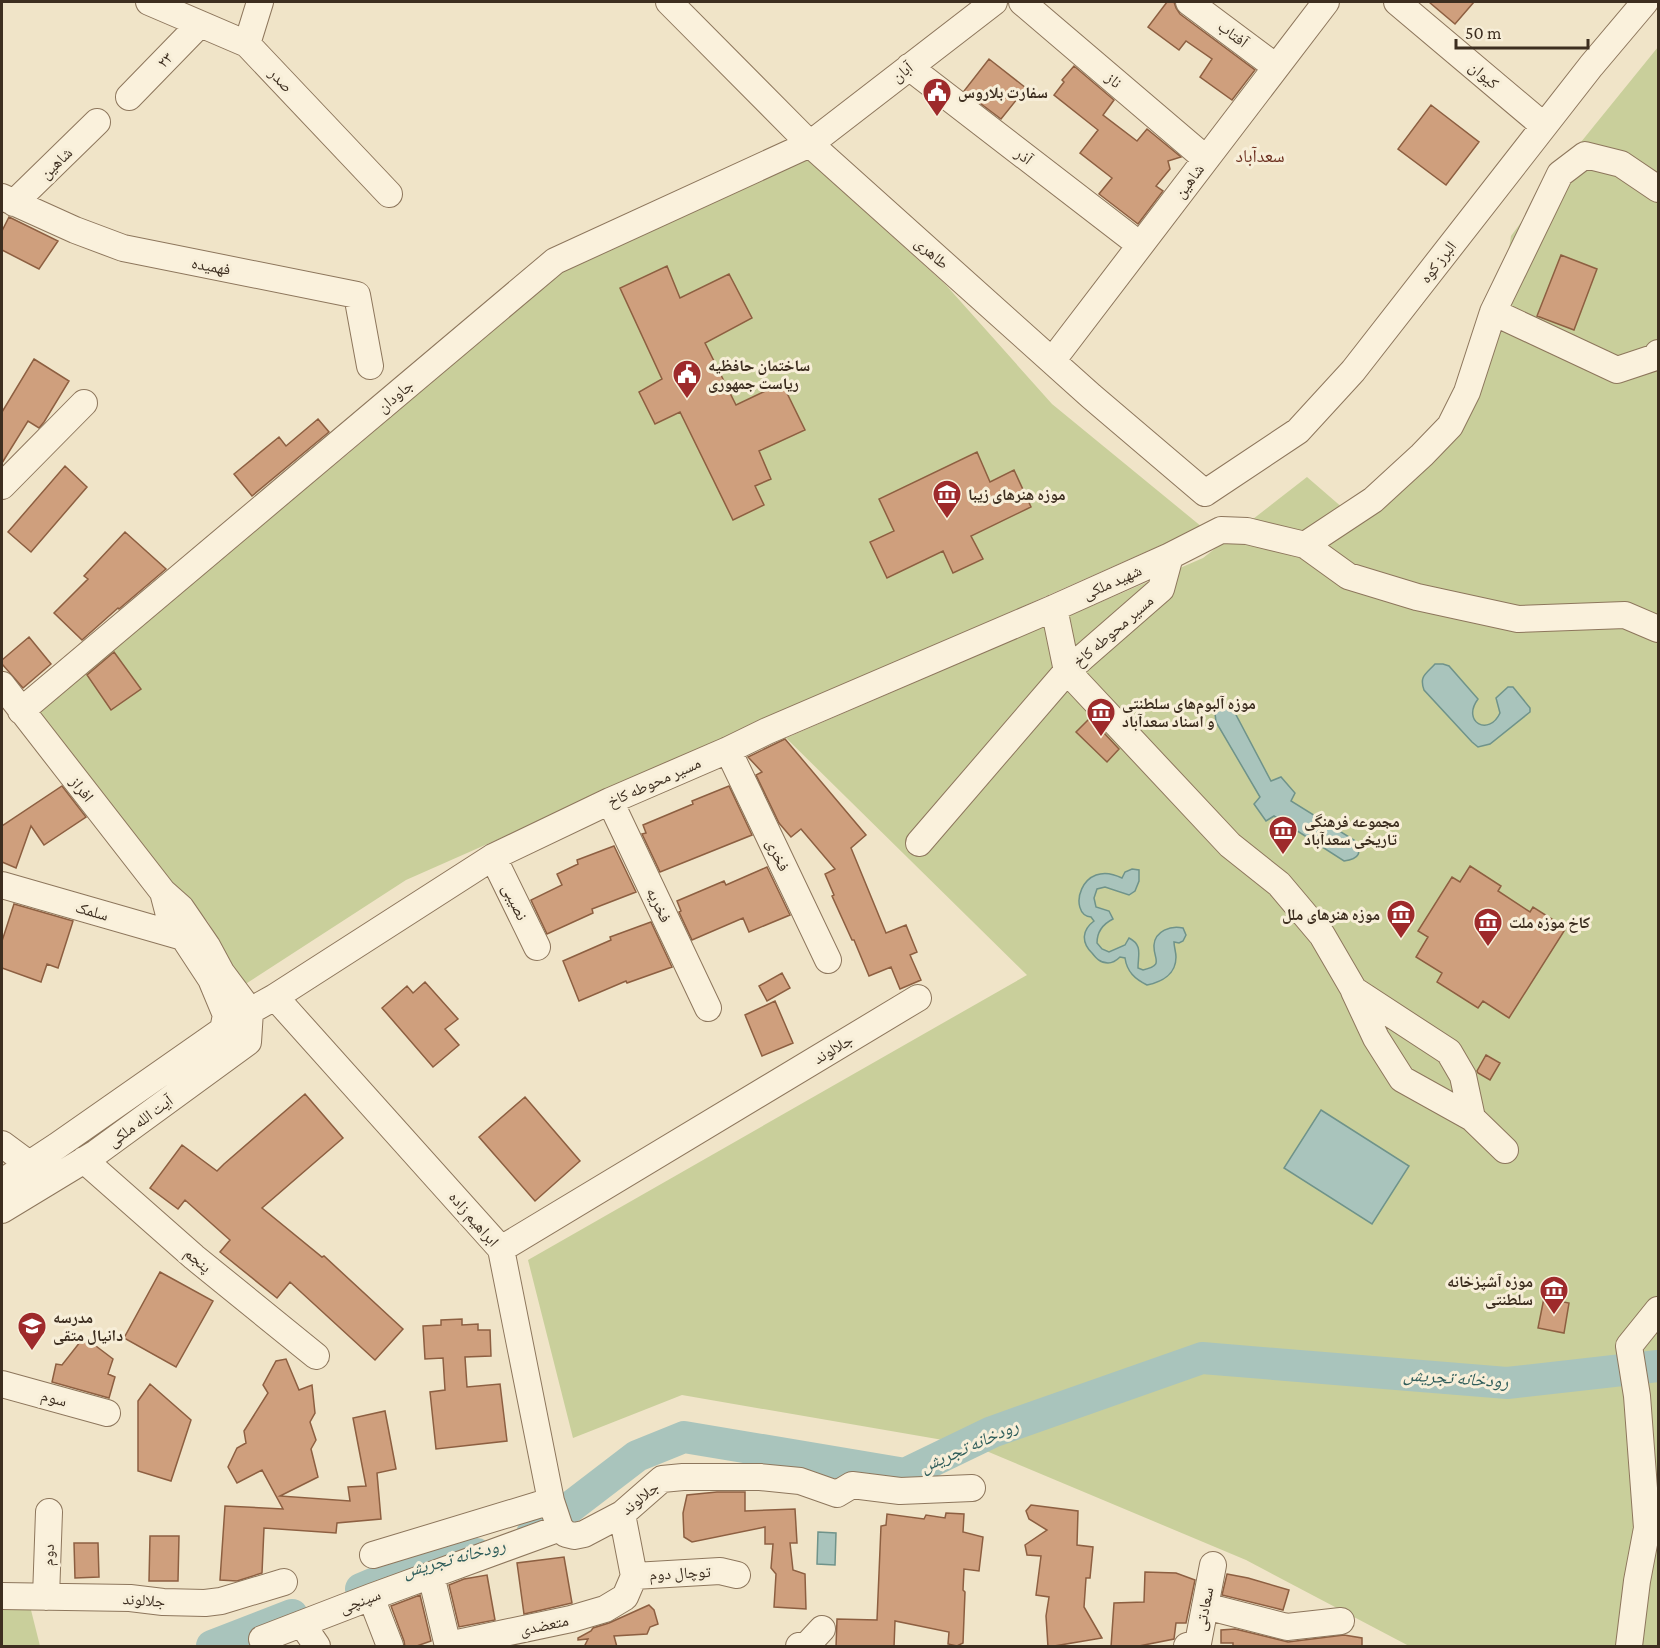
<svg xmlns="http://www.w3.org/2000/svg" width="1660" height="1648" font-family="'Crimson Pro','Noto Naskh Arabic',serif">
<style>
.green{fill:#c9cf9b}
.water{fill:#a9c4bc;stroke:#6f938a;stroke-width:1.5}
.lines{fill:none;stroke-linecap:round;stroke-linejoin:round}
.river{stroke:#a9c4bc;stroke-width:32}
.building{fill:#cf9f7d;stroke:#8d5f41;stroke-width:1.5}
.minor-casing{stroke:#8d765c;stroke-width:28}
.minor{stroke:#faf1dc;stroke-width:26}
.labels{text-anchor:middle;dominant-baseline:central;stroke-width:6;stroke-linejoin:round;paint-order:stroke}
.street-label{font-size:16px;fill:#3d2e20;stroke:#f7eed8}
.poi-label{font-size:16px;font-weight:bold;fill:#3d2e20;stroke:#f7eed8;text-anchor:start}
.neighbourhood-label{font-size:18px;fill:#6b2e1e;stroke:#f7eed8}
.water-label{font-size:18px;font-style:italic;fill:#2f5d5a;stroke:#f7eed8}
</style>
<rect width="100%" height="100%" fill="#f0e4c8"/>
<path class="green" d="M1658,47V1646H1409L1246,1560L972,1445L682,1395L573,1438L528,1260L1027,975L786,738L1203,558L1307,477L1344,509L1427,459L1497,326L1511,236L1581,142Z
M807,159L945,284L1052,404L1202,527L406,880L244,985L208,922L132,837L36,715L125,636L349,453L559,271Z
M2,1606H30L40,1646H2Z"/>
<path class="water" d="M1435,664H1443L1449,666L1478,699C1461,722 1489,737 1500,713L1496,698L1508,687H1513L1530,708V712L1490,744L1478,747L1472,742L1424,690C1419,676 1426,674 1435,664Z
M1223,705L1229,707L1235,713L1271,781L1281,777L1295,793L1291,801L1354,840C1363,853 1359,859 1344,861L1274,816L1266,821L1254,804L1260,797L1216,722L1215,713Z
M1132,869L1139,870V881L1135,891L1129,895L1105,887L1097,889L1094,898L1096,907L1109,911L1113,919C1103,924 1097,932 1097,943L1102,949L1109,952L1125,945L1129,938C1143,945 1138,955 1138,968L1143,970C1165,965 1153,959 1154,945C1155,931 1171,925 1183,928L1186,935L1183,941L1179,943L1174,942C1174,947 1176,952 1176,957C1176,974 1162,982 1147,985C1135,979 1127,972 1125,958L1120,957C1117,960 1113,963 1108,963C1100,963 1096,958 1092,953C1081,942 1082,930 1094,921L1091,917C1067,915 1080,857 1122,878L1125,872Z
M1321,1110L1409,1166L1372,1224L1284,1168Z
M818,1532L836,1533L835,1565L817,1564Z"/>
<g class="lines">
<path class="river" d="M532,1534L543,1528L637,1456L684,1437L905,1474L992,1432L1202,1358L1507,1383L1658,1366
M361,1589L427,1561L477,1554
M212,1646L292,1615"/>
</g>
<path class="building" d="M1167,2H1174L1176,8L1180,14L1255,70L1232,100L1200,77L1212,59L1186,41L1179,50L1148,27Z
M1429,2H1474L1455,24Z
M989,59L1026,88L1001,119L964,91Z
M1074,66L1114,100L1103,115L1137,141L1147,129L1181,157L1168,161L1170,169L1156,186L1163,191L1138,224L1099,194L1112,178L1080,153L1098,130L1054,95L1064,82L1062,80Z
M1431,105L1479,142L1446,185L1398,149Z
M9,217L58,241L39,269L2,250V231Z
M1561,255L1597,269L1574,330L1537,316Z
M667,266L680,298L729,274L752,318L705,343L736,405L782,383L805,430L759,451L771,479L755,486L764,505L733,520L680,412L655,424L639,392L662,379L620,288Z
M34,359L69,381L44,422L39,428L28,421L2,463V412Z
M318,419L329,432L252,496L234,474L279,437L286,446Z
M977,452L990,482L1014,470L1031,507L971,536L983,559L953,573L943,551L887,578L870,542L894,531L879,499Z
M65,466L87,487L31,552L8,532Z
M125,532L166,569L119,609L118,608L82,640L54,613L88,579L84,576Z
M29,637L51,664L23,688L2,664V660Z
M114,652L141,689L111,710L87,675Z
M1090,718L1119,749L1107,762L1076,732Z
M785,739L866,835L851,848L886,933L906,925L917,952L910,955L921,980L900,989L891,967L869,976L854,940H852L832,896L834,895L825,874L835,869L801,829L791,837L779,823L756,775L762,772L748,757Z
M62,786L86,817L44,845L31,826L16,868L2,862V826Z
M729,786L752,835L660,872L642,834L646,833L643,825L693,804L692,801Z
M614,846L636,892L592,909L593,913L547,934L531,900L562,885L557,874L578,864L577,860Z
M1470,866L1501,886L1498,891L1530,912L1533,907L1566,928L1509,1018L1483,1001L1478,1008L1437,982L1442,973L1416,957L1428,937L1418,931L1452,877L1460,882Z
M767,867L790,915L749,932L743,918L692,940L679,912L681,911L677,901L724,881L726,885Z
M14,904L73,921L58,968L47,964L41,982L2,968V941Z
M651,922L672,967L627,983L626,981L579,1001L563,961L611,940L610,937Z
M782,973L790,988L767,1001L759,986Z
M425,982L458,1019L445,1029L459,1045L433,1067L382,1008L407,986L413,993Z
M775,1001L793,1043L762,1056L745,1015Z
M1486,1055L1500,1063L1490,1080L1478,1073L1477,1071Z
M305,1094L343,1138L262,1208L322,1257L324,1256L403,1329L375,1360L290,1282L277,1298L220,1252L230,1240L185,1200L178,1209L150,1188L182,1145L217,1171L224,1164Z
M525,1097L580,1161L535,1201L479,1137Z
M160,1272L213,1301L176,1367L124,1338Z
M1544,1298L1569,1303L1564,1333L1538,1328Z
M462,1319V1325L478,1324V1330H490L491,1356L465,1357L467,1387L500,1384L507,1441L436,1449L430,1392L445,1390L443,1358L425,1359L423,1326L441,1325V1320Z
M84,1337L113,1359L108,1374L115,1377L109,1398L52,1382L56,1364L62,1365Z
M286,1359L299,1390L312,1385L315,1413L310,1422L316,1440L311,1449L318,1477L280,1496L350,1501L348,1487L366,1486L353,1418L385,1411L396,1469L377,1473L381,1519L337,1523L336,1533L264,1528L262,1573L237,1581L220,1580L225,1506L283,1509L262,1470L237,1483L228,1467L237,1448L246,1443L244,1431L268,1393L263,1385L276,1361Z
M150,1384L191,1420L171,1481L138,1471V1401Z
M717,1492H745V1511L795,1509L797,1543H790L793,1570L805,1574L806,1609L774,1607L776,1574L771,1568L773,1544H765V1527L692,1542L684,1537L683,1513L687,1495Z
M1031,1505L1078,1511L1077,1545L1093,1547L1090,1578H1086L1084,1607L1102,1638L1048,1647L1046,1616L1049,1597L1036,1595L1041,1556L1027,1555L1025,1545L1047,1530L1029,1519L1026,1511Z
M946,1513L964,1514L963,1532L983,1537L979,1571L964,1569L963,1590L965,1592L963,1643L957,1646L948,1644L949,1632L895,1621L894,1647H836L837,1619L877,1620L881,1526L886,1525L887,1514L924,1519L926,1515L945,1518Z
M150,1536H179L178,1581H149Z
M74,1543H98L99,1577L75,1578Z
M564,1557L572,1603L524,1614L517,1563Z
M1145,1572L1176,1573L1195,1580L1186,1623H1176L1174,1639L1134,1647H1111L1114,1603L1144,1602Z
M1227,1574L1248,1578L1289,1590L1283,1610L1222,1595Z
M487,1575L495,1620L459,1627L449,1585L464,1579Z
M420,1595L431,1641L414,1647H405L404,1641L391,1606Z
M649,1605L654,1610L658,1624L650,1627L647,1634L614,1636L617,1647H584L588,1639L578,1640V1638L591,1631L593,1628L609,1623Z
M1235,1629L1288,1642L1344,1635L1362,1638V1647H1233V1643H1221V1630Z"/>
<g class="lines">
<g class="minor-casing">
<path id="minor" d="M149,2L247,44L389,194
M669,2L810,144L1091,396L1205,493
M1022,2L1206,159
M1189,2L1276,67
M1397,2L1544,126
M247,44L260,2
M909,67L1140,245
M129,97L200,24
M2,197L75,230L123,248L357,295L370,366
M14,203L97,122
M1493,312L1560,174L1585,155L1621,164L1658,189
M1052,361L1326,2
M2,486L84,403
M1205,493L1298,431L1353,371L1591,66L1645,2
M1305,545L1373,500L1422,455L1450,426L1467,392L1493,312L1617,370L1656,357L1658,353
M1054,608L1067,671L1230,845L1279,884L1322,935L1354,990L1449,1052L1463,1076L1472,1118
M2,685L163,892
M21,711L555,261L810,144L994,2
M728,750L828,960
M610,801L708,1008
M919,843L1067,671L1161,589L1170,556L1221,530L1247,531L1305,545L1348,576L1417,597L1518,619L1625,615L1658,629
M493,857L537,947
M2,885L183,937
M1354,991L1376,1038L1402,1079L1472,1118L1505,1150
M275,997L501,1249L551,1501L560,1528L566,1534L574,1536L584,1534L622,1514L662,1479L683,1477H760L800,1481L837,1494L852,1485L900,1491L972,1488
M223,1030L226,1015L211,979L169,915L163,892L181,908L207,946L221,972L250,1011
M2,1144L29,1164
M84,1160L194,1257L316,1356
M2,1182L57,1146L250,1011L275,997L493,857L610,801L728,750L767,731L1054,608L1170,556
M2,1210L96,1153L248,1042L250,1011
M501,1249L918,998
M2,1384L107,1413
M622,1514L634,1576
M373,1555L551,1501
M431,1575L448,1646
M2,1596L130,1598L163,1602L205,1603L221,1601L284,1582
M46,1597L49,1512
M371,1597L390,1646
M1205,1606L1287,1627L1341,1621
M302,1624L317,1646
M262,1639L371,1597L560,1528
M448,1645L571,1619L605,1609L625,1597L634,1576L720,1571L737,1575
M799,1646L808,1644L822,1629
M1187,1646L1198,1643L1213,1565
M1629,1646L1637,1581L1647,1528L1637,1396L1629,1346L1658,1310"/>
</g>
<use href="#minor" class="minor"/>
</g>
<defs>
<g id="civic-pin" transform="scale(1.5)"><path d="M0 17L-7.5 6A9.5 9.5 0 1 1 7.5 6Z" fill="#9e2a2b" stroke="#f7eed8"/><path d="M-.6-6.5H3V-4.5H.6V-3L4-1V1h2V6H-6V1h2V-1L-.6-3ZM-1.2 2.5V6h2.4V2.5Z" fill="#fff"/></g>
<g id="museum-pin" transform="scale(1.5)"><path d="M0 17L-7.5 6A9.5 9.5 0 1 1 7.5 6Z" fill="#9e2a2b" stroke="#f7eed8"/><path d="M0-6L6-3V-2H-6V-3ZM-5-1h2V3h-2ZM-1-1h2V3h-2ZM3-1h2V3H3ZM-6 4H6V6H-6Z" fill="#fff"/></g>
<g id="school-pin" transform="scale(1.5)"><path d="M0 17L-7.5 6A9.5 9.5 0 1 1 7.5 6Z" fill="#9e2a2b" stroke="#f7eed8"/><path d="M0-5L7-2L0 1L-7-2ZM-4 1L0 2.5L4 1V4Q0 6-4 4Z" fill="#fff"/></g>
</defs>
<g fill-rule="evenodd">
<use href="#civic-pin" x="937" y="92"/>
<use href="#civic-pin" x="687" y="374"/>
<use href="#museum-pin" x="947" y="494"/>
<use href="#museum-pin" x="1101" y="712"/>
<use href="#museum-pin" x="1283" y="830"/>
<use href="#museum-pin" x="1401" y="914"/>
<use href="#museum-pin" x="1488" y="922"/>
<use href="#museum-pin" x="1554" y="1290"/>
<use href="#school-pin" x="32" y="1326"/>
</g>
<g class="labels">
<g class="street-label">
<text transform="translate(1233 34) rotate(37)">آفتاب</text>
<text transform="translate(165 60) rotate(-46)">۲۳</text>
<text transform="translate(902 72) rotate(-38)">آبان</text>
<text transform="translate(1484 75) rotate(40)">کیوان</text>
<text transform="translate(281 80) rotate(47)">صدر</text>
<text transform="translate(1114 80) rotate(41)">ناز</text>
<text transform="translate(1024 156) rotate(38)">آذر</text>
<text transform="translate(56 163) rotate(-44)">شاهین</text>
<text transform="translate(1189 181) rotate(-53)">شاهین</text>
<text transform="translate(932 253) rotate(42)">طاهری</text>
<text transform="translate(1438 262) rotate(-52)">البرز کوه</text>
<text transform="translate(211 266) rotate(11)">فهمیده</text>
<text transform="translate(395 396) rotate(-40)">جاودان</text>
<text transform="translate(1112 582) rotate(-24)">شهید ملکی</text>
<text transform="translate(1113 631) rotate(-41)">مسیر محوطه کاخ</text>
<text transform="translate(654 782) rotate(-24)">مسیر محوطه کاخ</text>
<text transform="translate(82 789) rotate(52)">افراز</text>
<text transform="translate(778 855) rotate(65)">فخری</text>
<text transform="translate(515 902) rotate(64)">نصیبی</text>
<text transform="translate(659 905) rotate(65)">فخریه</text>
<text transform="translate(92 911) rotate(16)">سلمک</text>
<text transform="translate(833 1049) rotate(-31)">جلالوند</text>
<text transform="translate(140 1121) rotate(-36)">آیت الله ملکی</text>
<text transform="translate(474 1219) rotate(49)">ابراهیم زاده</text>
<text transform="translate(198 1260) rotate(40)">پنجم</text>
<text transform="translate(54 1398) rotate(15)">سوم</text>
<text transform="translate(640 1498) rotate(-39)">جلالوند</text>
<text transform="translate(48 1555) rotate(-88)">دوم</text>
<text transform="translate(680 1573) rotate(-3)">توچال دوم</text>
<text transform="translate(144 1600) rotate(4)">جلالوند</text>
<text transform="translate(360 1601) rotate(-21)">سپنچی</text>
<text transform="translate(1204 1609) rotate(-79)">سعادتی</text>
<text transform="translate(544 1625) rotate(-12)">متعضدی</text>
</g>
<g class="poi-label">
<text x="958" y="92">سفارت بلاروس</text>
<text x="708" y="365">ساختمان حافظیه<tspan x="708" dy="18">ریاست جمهوری</tspan></text>
<text x="968" y="494">موزه هنرهای زیبا</text>
<text x="1122" y="703">موزه آلبوم‌های سلطنتی<tspan x="1122" dy="18">و اسناد سعدآباد</tspan></text>
<text x="1304" y="821">مجموعه فرهنگی<tspan x="1304" dy="18">تاریخی سعدآباد</tspan></text>
<text x="1380" y="914" text-anchor="end">موزه هنرهای ملل</text>
<text x="1509" y="922">کاخ موزه ملت</text>
<text x="1533" y="1281" text-anchor="end">موزه آشپزخانه<tspan x="1533" dy="18">سلطنتی</tspan></text>
<text x="53" y="1317">مدرسه<tspan x="53" dy="18">دانیال متقی</tspan></text>
</g>
<g class="neighbourhood-label">
<text x="1260" y="156">سعدآباد</text>
</g>
<g class="water-label">
<text transform="translate(1456 1378) rotate(4)">رودخانه تجریش</text>
<text transform="translate(969 1446) rotate(-24)">رودخانه تجریش</text>
<text transform="translate(454 1558) rotate(-15)">رودخانه تجریش</text>
</g>
</g>
<rect width="1660" height="1648" fill="none" stroke="#3d2e20" stroke-width="6"/>
<path d="M1456 39v9h132v-9" fill="none" stroke="#3d2e20" stroke-width="3"/>
<text x="1465" y="39" font-size="18" fill="#3d2e20" stroke="#f7eed8" stroke-width="4.5" paint-order="stroke">50 m</text>
</svg>
